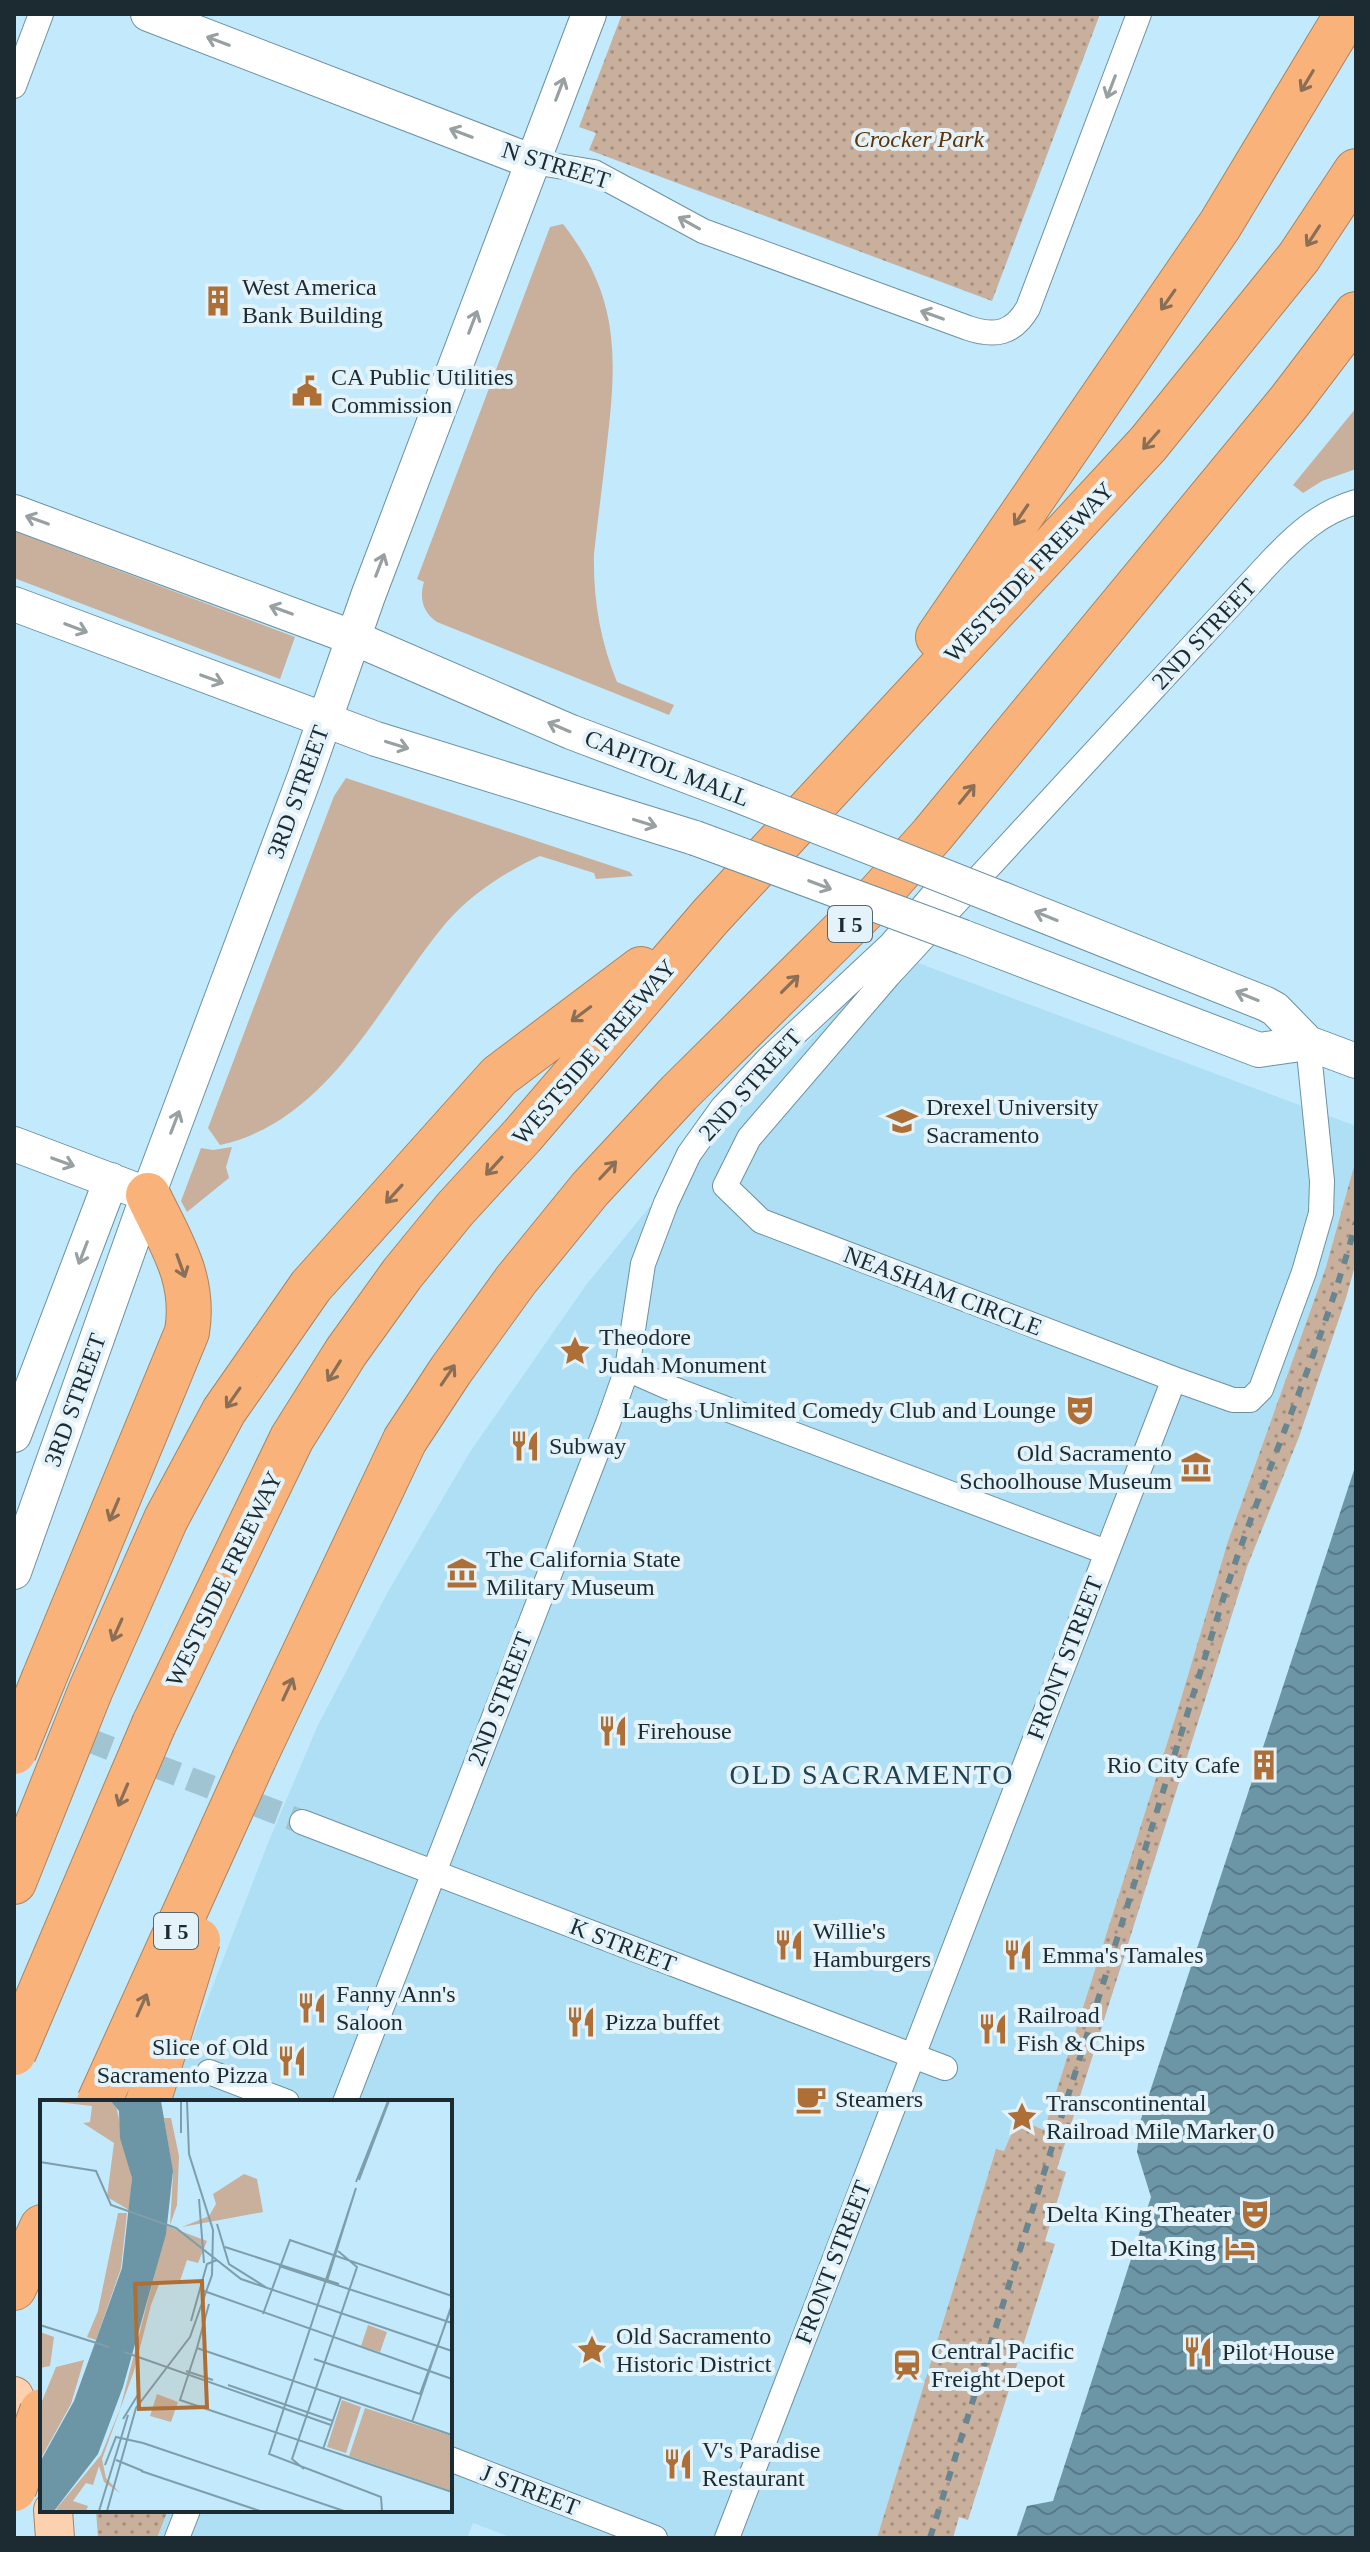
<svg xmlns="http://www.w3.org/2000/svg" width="1370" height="2552" font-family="'Times New Roman',serif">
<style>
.built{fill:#afdff4}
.grass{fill:#c8b09d}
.park{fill:url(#park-dots)}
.water{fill:url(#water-waves)}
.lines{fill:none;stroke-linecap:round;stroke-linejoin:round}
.street-tunnel{stroke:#a1c4d3;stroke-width:24;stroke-dasharray:24 12;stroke-linecap:butt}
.street-casing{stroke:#6c91a1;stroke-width:26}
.secondary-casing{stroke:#6c91a1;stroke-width:36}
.primary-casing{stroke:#ab8360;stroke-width:40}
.highway-casing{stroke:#ab8360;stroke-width:46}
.street{stroke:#fff;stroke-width:24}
.secondary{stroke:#fff;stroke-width:34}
.primary{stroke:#fbd1af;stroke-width:38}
.highway{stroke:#f9b37a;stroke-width:44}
.rail{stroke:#698590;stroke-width:6;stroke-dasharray:10 10;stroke-linecap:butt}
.secondary-bridge-casing{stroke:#6c91a1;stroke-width:36;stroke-linecap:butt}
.highway-bridge-casing{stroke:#ab8360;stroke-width:46;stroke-linecap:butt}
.secondary-bridge{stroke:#fff;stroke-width:34}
.highway-bridge{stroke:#f9b37a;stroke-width:44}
.oneway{stroke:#98a0a2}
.oneway2{stroke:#8a6f56}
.labels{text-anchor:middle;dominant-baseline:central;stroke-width:8;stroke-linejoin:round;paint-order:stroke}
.shield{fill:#e4f3fa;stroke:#57676d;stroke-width:2}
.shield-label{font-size:22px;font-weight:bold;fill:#1b2b31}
.park-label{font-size:24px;font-style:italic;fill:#5f3306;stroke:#e4f3fa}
.street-label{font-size:24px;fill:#1b2b31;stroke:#e4f3fa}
.poi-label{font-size:24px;fill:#1b2b31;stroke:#e4f3fa;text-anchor:start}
.quarter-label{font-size:28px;letter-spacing:2px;fill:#1e4250;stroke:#e4f3fa}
.inset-road{fill:none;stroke:#7f9eab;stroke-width:2}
.view{fill:#ae6f36;fill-opacity:0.15;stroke:#ae6f36;stroke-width:4}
.inset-edge{fill:none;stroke:#1b2b31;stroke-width:4}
</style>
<defs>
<pattern id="park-dots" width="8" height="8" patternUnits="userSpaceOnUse" patternTransform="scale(2)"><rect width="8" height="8" fill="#c8b09d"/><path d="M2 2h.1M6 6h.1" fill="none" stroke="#a28f81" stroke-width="1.8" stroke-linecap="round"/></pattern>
<pattern id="water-waves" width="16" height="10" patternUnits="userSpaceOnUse" patternTransform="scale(2)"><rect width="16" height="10" fill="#6c95a6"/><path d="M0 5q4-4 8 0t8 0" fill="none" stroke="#587a88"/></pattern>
</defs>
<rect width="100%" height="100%" fill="#c2eafc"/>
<path class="built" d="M894,954L1356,1126V1159L1326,1267L1228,1541L1177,1712L1044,2130L1019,2119L1004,2151L996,2149L877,2538H513L473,2523L467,2538H157L168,2510H450V2102H168L268,1843L318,1725L390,1588L470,1452L586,1285L660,1194Z"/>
<path class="grass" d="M563,224C620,297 617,358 607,444C603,481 598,517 594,554C593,599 600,640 617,682L674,705L669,715L437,622C423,613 419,598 424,582L417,579L550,227Z
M1356,408V469L1322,481L1303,493L1293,485Z
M14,531L295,637L280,679L14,578Z
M346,778L630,872L633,876L596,879L594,873L540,856C505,872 471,894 446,923C379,1003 331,1120 220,1145L208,1128L334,796Z
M232,1147L226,1167L229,1178L187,1212L181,1201L201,1148L213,1150Z"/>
<path class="park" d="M622,14H1100L992,301L589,150L596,133L579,127Z
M1356,1159V1262L1346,1298L1299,1437L1247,1567L1057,2169L1066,2172L1045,2241L1055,2244L968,2520L959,2517L953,2538H877L996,2149L1004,2151L1018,2119L1044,2130L1177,1712L1228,1541L1326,1267Z
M96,2510H168L157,2538H98Z"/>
<path class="water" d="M1356,1464V2538H1016L1027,2506L1053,2501L1151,2197L1137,2152L1141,2119Z"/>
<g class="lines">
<path class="street-tunnel" d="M21,1714L302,1822"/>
<g class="street-casing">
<path id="street" d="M14,86L41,14
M533,162L594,172L703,231L968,328C995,337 1013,334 1028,308L1139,14
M1308,1043L1322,1181L1321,1213L1304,1272L1261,1389L1250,1400H1233L1174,1379L761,1221L725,1186L749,1138L889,975L1272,560C1297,534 1321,512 1356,502
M627,1369L668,1387L1106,1552
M302,1822L945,2068
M209,2072L287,2102
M345,2102L608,1423L627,1369L643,1264L666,1203L689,1154L722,1108L769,1058L891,944L948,877
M450,2459L655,2538
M177,2538L188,2510
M727,2538L1174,1379"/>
</g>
<g class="secondary-casing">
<path id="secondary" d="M148,14L533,162
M14,512L354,638L571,732L735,794
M14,604L376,739L695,838
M1002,899L1266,1004L1275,1009L1308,1043L1356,1061
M963,937L1259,1050L1308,1043
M14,1144L133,1189
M14,1435L111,1180
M14,1572L148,1195L305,776L368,596L589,14"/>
</g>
<g class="primary-casing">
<path id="primary" d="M14,2396L41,2455
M53,2510L55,2538"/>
</g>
<g class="highway-casing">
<path id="highway" d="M938,637L1220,225L1347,14
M44,1678L187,1332C196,1278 170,1242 148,1195
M154,1724L292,1438L346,1352L402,1274L455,1209L522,1136L710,917L1148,444L1299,257L1356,171
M254,1759L405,1440L451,1370L516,1280L590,1189L679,1093L873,901L932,835L1289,402L1356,314
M14,1882L91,1689L166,1519L224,1411L311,1286L499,1076L641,969
M14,2288L42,2227"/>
</g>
<use href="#street" class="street"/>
<use href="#secondary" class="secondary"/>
<use href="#primary" class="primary"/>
<use href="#highway" class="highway"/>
<path class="rail" d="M930,2538L1225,1593C1266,1468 1322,1349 1356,1222"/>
<g class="secondary-bridge-casing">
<path id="secondary-bridge" d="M735,794L1002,899
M695,838L963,937"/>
</g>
<g class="highway-bridge-casing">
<path id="highway-bridge" d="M14,1752L44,1678
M14,2053L154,1724
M99,2102L254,1759
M148,2102L198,1940
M14,2489L42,2411"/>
</g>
<use href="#secondary-bridge" class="secondary-bridge"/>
<use href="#highway-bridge" class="highway-bridge"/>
</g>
<defs><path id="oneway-shaft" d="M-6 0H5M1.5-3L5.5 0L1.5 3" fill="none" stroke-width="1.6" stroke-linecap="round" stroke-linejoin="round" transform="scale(2)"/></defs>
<g class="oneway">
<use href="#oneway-shaft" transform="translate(218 41) rotate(-159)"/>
<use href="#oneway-shaft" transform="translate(1111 87) rotate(111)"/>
<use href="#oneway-shaft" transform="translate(560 89) rotate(-69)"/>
<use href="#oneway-shaft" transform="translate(461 133) rotate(-159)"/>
<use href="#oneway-shaft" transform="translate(689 223) rotate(-151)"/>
<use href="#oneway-shaft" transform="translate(932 315) rotate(-160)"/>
<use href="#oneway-shaft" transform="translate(473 322) rotate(-69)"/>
<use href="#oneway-shaft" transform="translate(37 520) rotate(-160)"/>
<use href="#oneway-shaft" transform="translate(380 565) rotate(-69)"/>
<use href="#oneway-shaft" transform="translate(281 610) rotate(-160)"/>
<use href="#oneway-shaft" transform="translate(76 628) rotate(21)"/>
<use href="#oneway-shaft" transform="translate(212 679) rotate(20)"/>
<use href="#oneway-shaft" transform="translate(559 727) rotate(-157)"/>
<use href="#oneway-shaft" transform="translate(397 745) rotate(17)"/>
<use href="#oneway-shaft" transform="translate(645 823) rotate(17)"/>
<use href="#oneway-shaft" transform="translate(820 885) rotate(21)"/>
<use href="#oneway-shaft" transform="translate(1046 916) rotate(-158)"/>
<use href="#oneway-shaft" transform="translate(1247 996) rotate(-158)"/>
<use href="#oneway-shaft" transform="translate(175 1122) rotate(-69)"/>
<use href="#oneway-shaft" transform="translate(63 1162) rotate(20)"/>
<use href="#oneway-shaft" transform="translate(83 1253) rotate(111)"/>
</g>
<g class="oneway2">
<use href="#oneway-shaft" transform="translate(1307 81) rotate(121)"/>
<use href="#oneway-shaft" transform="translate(1313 236) rotate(123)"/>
<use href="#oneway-shaft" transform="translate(1168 300) rotate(125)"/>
<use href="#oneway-shaft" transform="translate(1151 440) rotate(131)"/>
<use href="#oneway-shaft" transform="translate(1021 515) rotate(124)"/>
<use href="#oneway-shaft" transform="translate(967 794) rotate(-51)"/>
<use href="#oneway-shaft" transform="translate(790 984) rotate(-45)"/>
<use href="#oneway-shaft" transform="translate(581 1014) rotate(143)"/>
<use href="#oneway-shaft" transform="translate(494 1166) rotate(132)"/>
<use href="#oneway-shaft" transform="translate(608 1170) rotate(-47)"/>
<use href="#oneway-shaft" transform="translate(394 1194) rotate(132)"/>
<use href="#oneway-shaft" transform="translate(181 1266) rotate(70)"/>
<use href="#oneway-shaft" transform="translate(334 1371) rotate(122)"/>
<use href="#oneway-shaft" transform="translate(448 1375) rotate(-56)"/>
<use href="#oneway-shaft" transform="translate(233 1398) rotate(125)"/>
<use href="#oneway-shaft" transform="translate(114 1510) rotate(113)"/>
<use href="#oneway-shaft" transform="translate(117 1630) rotate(114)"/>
<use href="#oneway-shaft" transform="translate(288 1689) rotate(-65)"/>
<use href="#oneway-shaft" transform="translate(123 1795) rotate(113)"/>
<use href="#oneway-shaft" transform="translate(142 2005) rotate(-66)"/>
</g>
<defs>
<g id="building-bare" transform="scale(2.4)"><path d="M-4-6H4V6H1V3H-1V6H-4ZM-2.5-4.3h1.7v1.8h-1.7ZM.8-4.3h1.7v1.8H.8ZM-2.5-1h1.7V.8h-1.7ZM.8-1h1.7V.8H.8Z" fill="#ae6f36" stroke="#e4f3fa" stroke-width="2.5" paint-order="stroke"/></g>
<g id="civic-bare" transform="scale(2.4)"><path d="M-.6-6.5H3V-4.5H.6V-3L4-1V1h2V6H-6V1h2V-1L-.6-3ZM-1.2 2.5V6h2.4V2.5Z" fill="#ae6f36" stroke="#e4f3fa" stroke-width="2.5" paint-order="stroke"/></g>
<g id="university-bare" transform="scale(2.4)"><path d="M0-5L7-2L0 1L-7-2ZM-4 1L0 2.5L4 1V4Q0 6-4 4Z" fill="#ae6f36" stroke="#e4f3fa" stroke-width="2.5" paint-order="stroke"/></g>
<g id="sight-bare" transform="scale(2.4)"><path d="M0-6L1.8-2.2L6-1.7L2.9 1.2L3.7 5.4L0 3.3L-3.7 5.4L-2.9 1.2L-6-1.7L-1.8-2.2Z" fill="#ae6f36" stroke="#e4f3fa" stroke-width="2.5" paint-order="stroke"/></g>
<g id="theatre-bare" transform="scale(2.4)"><path d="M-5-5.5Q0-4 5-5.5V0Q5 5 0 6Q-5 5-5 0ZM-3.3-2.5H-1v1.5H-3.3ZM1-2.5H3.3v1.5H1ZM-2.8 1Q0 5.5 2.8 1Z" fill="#ae6f36" stroke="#e4f3fa" stroke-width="2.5" paint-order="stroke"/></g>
<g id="restaurant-bare" transform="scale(2.4)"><path d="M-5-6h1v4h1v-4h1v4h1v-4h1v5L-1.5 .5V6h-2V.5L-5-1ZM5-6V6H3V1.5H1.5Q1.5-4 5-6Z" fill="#ae6f36" stroke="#e4f3fa" stroke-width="2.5" paint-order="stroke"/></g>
<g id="museum-bare" transform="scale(2.4)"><path d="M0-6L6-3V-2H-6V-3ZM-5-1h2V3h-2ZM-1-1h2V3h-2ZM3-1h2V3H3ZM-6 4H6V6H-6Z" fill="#ae6f36" stroke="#e4f3fa" stroke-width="2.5" paint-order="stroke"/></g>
<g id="cafe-bare" transform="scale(2.4)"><path d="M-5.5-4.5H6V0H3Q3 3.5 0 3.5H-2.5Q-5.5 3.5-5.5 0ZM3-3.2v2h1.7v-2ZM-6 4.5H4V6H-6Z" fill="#ae6f36" stroke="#e4f3fa" stroke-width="2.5" paint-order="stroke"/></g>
<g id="hotel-bare" transform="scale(2.4)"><path d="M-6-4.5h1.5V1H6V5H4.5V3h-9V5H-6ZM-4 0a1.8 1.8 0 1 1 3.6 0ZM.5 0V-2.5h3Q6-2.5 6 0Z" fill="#ae6f36" stroke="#e4f3fa" stroke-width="2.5" paint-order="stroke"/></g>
<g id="station-bare" transform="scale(2.4)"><path d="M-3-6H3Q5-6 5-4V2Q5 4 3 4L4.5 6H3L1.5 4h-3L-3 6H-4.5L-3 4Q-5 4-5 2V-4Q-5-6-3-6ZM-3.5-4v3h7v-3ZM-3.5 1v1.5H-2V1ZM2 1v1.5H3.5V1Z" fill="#ae6f36" stroke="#e4f3fa" stroke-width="2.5" paint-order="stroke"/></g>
</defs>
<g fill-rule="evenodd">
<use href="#building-bare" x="218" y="301"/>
<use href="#civic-bare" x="307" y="391"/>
<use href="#university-bare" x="902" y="1121"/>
<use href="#sight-bare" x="575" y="1351"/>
<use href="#theatre-bare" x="1080" y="1410"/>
<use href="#restaurant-bare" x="525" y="1446"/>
<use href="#museum-bare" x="1196" y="1467"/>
<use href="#museum-bare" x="462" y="1573"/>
<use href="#restaurant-bare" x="613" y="1731"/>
<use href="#building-bare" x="1264" y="1765"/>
<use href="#restaurant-bare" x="789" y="1945"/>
<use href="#restaurant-bare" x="1018" y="1955"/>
<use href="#restaurant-bare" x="312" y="2008"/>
<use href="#restaurant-bare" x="581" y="2022"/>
<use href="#restaurant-bare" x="993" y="2029"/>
<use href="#restaurant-bare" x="292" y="2061"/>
<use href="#cafe-bare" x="811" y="2099"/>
<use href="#sight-bare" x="1022" y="2117"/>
<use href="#theatre-bare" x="1255" y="2214"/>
<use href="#hotel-bare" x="1240" y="2248"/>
<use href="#sight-bare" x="592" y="2350"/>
<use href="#restaurant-bare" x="1198" y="2352"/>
<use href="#station-bare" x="907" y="2365"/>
<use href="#restaurant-bare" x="678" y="2464"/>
</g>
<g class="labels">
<g class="shield">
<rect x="828" y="906" width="44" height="36" rx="6"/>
<rect x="154" y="1913" width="44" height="36" rx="6"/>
</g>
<g class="shield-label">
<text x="850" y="924">I 5</text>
<text x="176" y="1931">I 5</text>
</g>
<g class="park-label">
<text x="919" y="139">Crocker Park</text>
</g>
<g class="street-label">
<text transform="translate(556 165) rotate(17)">N STREET</text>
<text transform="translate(1029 572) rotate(-47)">WESTSIDE FREEWAY</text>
<text transform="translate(1204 634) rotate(-47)">2ND STREET</text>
<text transform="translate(667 768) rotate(21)">CAPITOL MALL</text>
<text transform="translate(298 792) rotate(-70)">3RD STREET</text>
<text transform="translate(594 1052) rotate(-49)">WESTSIDE FREEWAY</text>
<text transform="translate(750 1085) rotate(-48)">2ND STREET</text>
<text transform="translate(943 1291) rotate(21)">NEASHAM CIRCLE</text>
<text transform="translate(75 1400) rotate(-70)">3RD STREET</text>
<text transform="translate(224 1579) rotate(-64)">WESTSIDE FREEWAY</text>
<text transform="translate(1065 1658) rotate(-69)">FRONT STREET</text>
<text transform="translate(500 1699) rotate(-69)">2ND STREET</text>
<text transform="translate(623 1945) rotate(21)">K STREET</text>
<text transform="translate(833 2262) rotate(-69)">FRONT STREET</text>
<text transform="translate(530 2490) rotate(21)">J STREET</text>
</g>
<g class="poi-label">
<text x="242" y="287">West America<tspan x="242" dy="28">Bank Building</tspan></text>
<text x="331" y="377">CA Public Utilities<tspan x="331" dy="28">Commission</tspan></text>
<text x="926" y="1107">Drexel University<tspan x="926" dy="28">Sacramento</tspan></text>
<text x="599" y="1337">Theodore<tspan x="599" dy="28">Judah Monument</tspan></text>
<text x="1056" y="1410" text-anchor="end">Laughs Unlimited Comedy Club and Lounge</text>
<text x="549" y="1446">Subway</text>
<text x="1172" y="1453" text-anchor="end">Old Sacramento<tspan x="1172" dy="28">Schoolhouse Museum</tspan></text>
<text x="486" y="1559">The California State<tspan x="486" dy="28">Military Museum</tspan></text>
<text x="637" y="1731">Firehouse</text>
<text x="1240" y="1765" text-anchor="end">Rio City Cafe</text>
<text x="813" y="1931">Willie's<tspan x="813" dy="28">Hamburgers</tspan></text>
<text x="1042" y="1955">Emma's Tamales</text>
<text x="336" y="1994">Fanny Ann's<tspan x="336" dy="28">Saloon</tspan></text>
<text x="1017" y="2015">Railroad<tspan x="1017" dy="28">Fish &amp; Chips</tspan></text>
<text x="605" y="2022">Pizza buffet</text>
<text x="268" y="2047" text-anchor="end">Slice of Old<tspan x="268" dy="28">Sacramento Pizza</tspan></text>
<text x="835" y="2099">Steamers</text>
<text x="1046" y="2103">Transcontinental<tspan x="1046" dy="28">Railroad Mile Marker 0</tspan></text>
<text x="1231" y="2214" text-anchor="end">Delta King Theater</text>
<text x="1216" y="2248" text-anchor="end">Delta King</text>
<text x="616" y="2336">Old Sacramento<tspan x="616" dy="28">Historic District</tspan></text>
<text x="931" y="2351">Central Pacific<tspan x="931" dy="28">Freight Depot</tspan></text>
<text x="1222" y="2352">Pilot House</text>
<text x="702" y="2450">V's Paradise<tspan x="702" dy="28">Restaurant</tspan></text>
</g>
<g class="quarter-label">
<text x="872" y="1774">OLD SACRAMENTO</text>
</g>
</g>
<g transform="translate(40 2100)">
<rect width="412" height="412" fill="#c2eafc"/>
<path d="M0,232L14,237L10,266L0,268ZM44,260L31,304L0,360V306L16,267ZM302,300L321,307L306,353L287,347Z" fill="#c8b09d"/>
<path d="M8,1H75L92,78L89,110L67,97L74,43L43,23L50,22L52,6ZM124,18H131L139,56L137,105L130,125L133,74ZM204,74L217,79L223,112L142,127L169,116L176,104L173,94ZM78,113H87L81,168L56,240L47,237L58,211ZM127,126L167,141L158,163L147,160L139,184L120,182L111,205L94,271L62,359L66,378L80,393L64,382L59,366L53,385L46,383L33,401L48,406L46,411H20L16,409L61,355L80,309ZM328,225L347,232L340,252L321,246ZM117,294L138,302L131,322L110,316ZM325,308L412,336V391L309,356Z" fill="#c8b09d"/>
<path d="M71,1H121L133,71L126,134L83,287L58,354L14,411H0V362L34,301L82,168L92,78L80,38L79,11Z" fill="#6c95a6"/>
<path class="inset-road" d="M141,1V33M0,62L56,71L71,105L136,128L201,179L412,251M319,80L349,1M316,82L348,1M316,88L229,354L341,397L342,411M159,99L164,163M177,124L189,164L227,188M185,147L299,184M239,166L412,223M287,181L316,88M164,191L412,279M223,214L250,140L412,196M151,221L167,164L177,160M0,225L69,247M157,248L169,204M84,252L291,325M274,259L380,294L412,206M146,271L173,280M188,285L293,321M83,319L99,293M372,322L412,204M412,335L157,248L140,300L412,392M103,343L304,411M283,349L301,297M76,360L103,371M65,365L76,337L103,343M264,369L252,359L317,167L298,151M101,371L220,411M59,411L88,315M67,411L96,308L150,237L172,175L173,130L149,54L147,1"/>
<path class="view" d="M162,181L167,307L99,309L95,184Z"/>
<rect width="412" height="412" class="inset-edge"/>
</g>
<rect width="1370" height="2552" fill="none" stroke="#1b2b31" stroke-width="32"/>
</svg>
